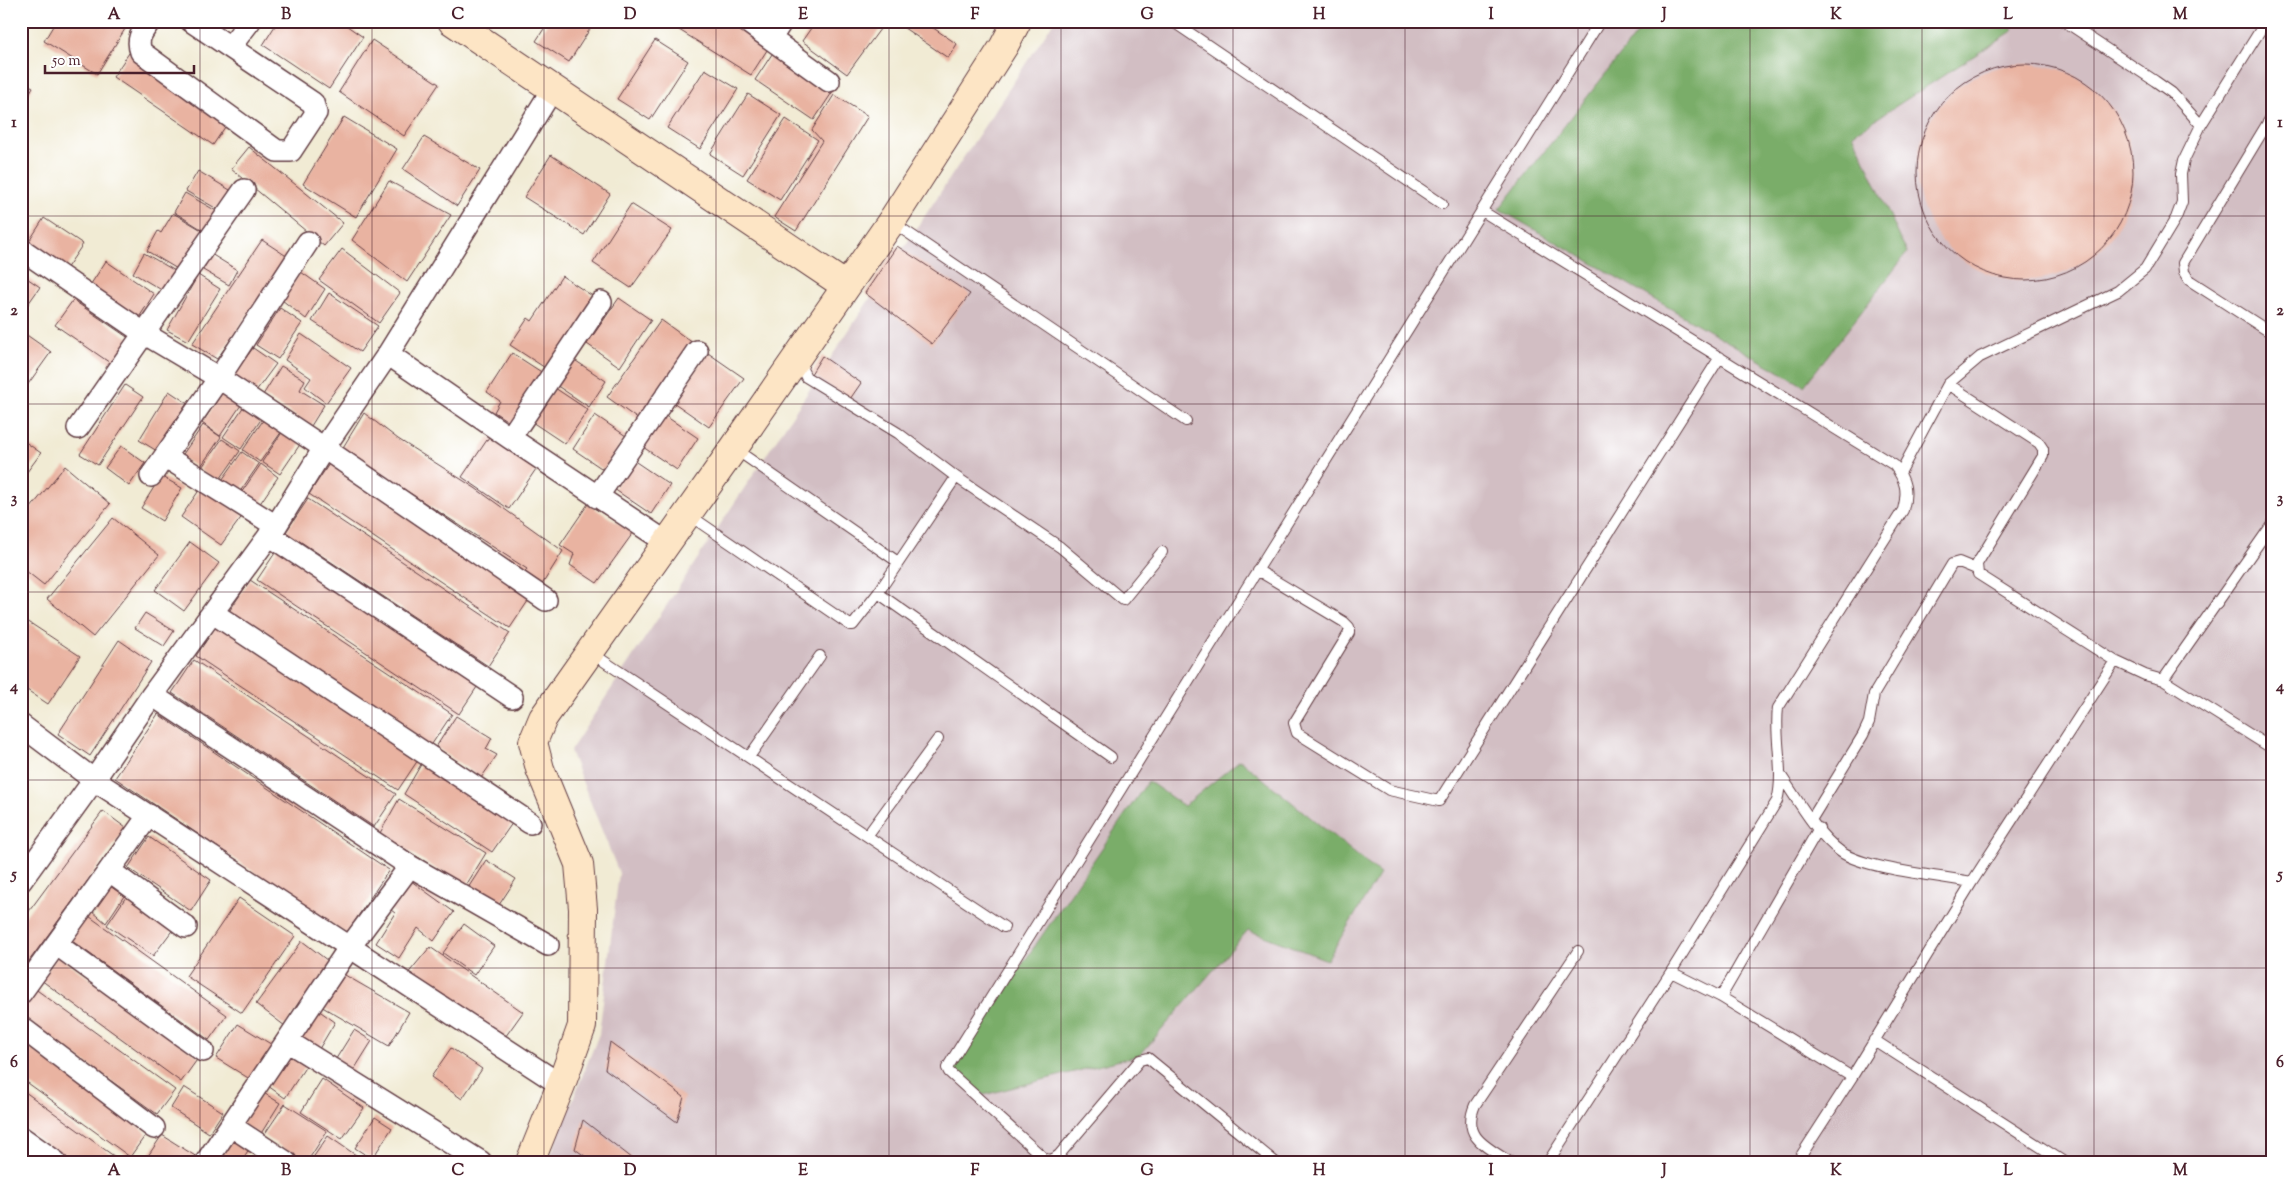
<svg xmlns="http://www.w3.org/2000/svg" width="2294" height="1183" font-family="'Sorts Mill Goudy',serif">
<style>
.industrial{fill:#d2bec3}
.forest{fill:#7aad69;stroke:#62664a}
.building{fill:#e9b3a1}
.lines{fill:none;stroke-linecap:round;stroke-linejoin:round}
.lane-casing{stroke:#633e44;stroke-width:12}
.street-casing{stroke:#633e44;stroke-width:24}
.secondary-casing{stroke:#633e44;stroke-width:30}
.lane{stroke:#fff;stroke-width:10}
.street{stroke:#fff;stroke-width:21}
.secondary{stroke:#fde5c5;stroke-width:28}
.grid{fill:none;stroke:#4a1f2b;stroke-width:1;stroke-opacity:0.55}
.neatline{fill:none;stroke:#4a1f2b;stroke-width:2}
.grid-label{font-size:16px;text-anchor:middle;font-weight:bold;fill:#4a1f2b}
</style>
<rect width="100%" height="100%" fill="#fff"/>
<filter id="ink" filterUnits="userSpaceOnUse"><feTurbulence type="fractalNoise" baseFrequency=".02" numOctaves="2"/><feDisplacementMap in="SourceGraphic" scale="10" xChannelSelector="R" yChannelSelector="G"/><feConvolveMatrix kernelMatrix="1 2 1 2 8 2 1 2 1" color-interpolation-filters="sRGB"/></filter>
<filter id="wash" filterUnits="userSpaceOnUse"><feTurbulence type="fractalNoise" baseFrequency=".0096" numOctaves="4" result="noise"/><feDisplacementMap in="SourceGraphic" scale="20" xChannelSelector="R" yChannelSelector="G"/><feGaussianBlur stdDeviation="1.12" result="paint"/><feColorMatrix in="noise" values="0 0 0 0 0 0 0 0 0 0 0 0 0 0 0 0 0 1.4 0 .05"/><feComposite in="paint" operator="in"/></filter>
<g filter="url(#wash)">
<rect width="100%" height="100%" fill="#f1ebd4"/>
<path class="industrial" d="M1054,21H2273V1162H548L599,1034L619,873L570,751Z"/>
<path class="forest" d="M1647,21H1999L2014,30L1853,134L1907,253L1804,386L1499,209Z
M1240,760L1380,874L1327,960L1248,930L1140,1055L984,1095L951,1068L1148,781L1184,806Z"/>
<g id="blocks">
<path class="building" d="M56,21H130L97,74L44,41Z
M278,21H340L363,37L329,89L263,45Z
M549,21H595L569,62L536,41Z
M680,21H728L769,47L751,75L676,28Z
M816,21H886L847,74L802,41Z
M894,21H923L957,44L948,58Z
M372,40L439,84L404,136L339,92Z
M655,40L688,61L650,120L617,99Z
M776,48L835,88L814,120L755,80Z
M129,53L229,121L213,145L113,77Z
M1917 172a108 108 0 1 1 216 0a108 108 0 1 1-216 0Z
M705,69L738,89L700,149L667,128Z
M21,81L33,87L21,107Z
M748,94L781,115L743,175L710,154Z
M834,95L868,116L796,231L774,217L822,141L812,130Z
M344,117L397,149L356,217L303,184Z
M786,119L818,140L780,200L747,179Z
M424,137L480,170L457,206L403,169Z
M249,147L343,223L324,246L231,169Z
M551,155L610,194L584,235L524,197Z
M198,171L230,190L219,210L186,191Z
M389,181L451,215L407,282L352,240Z
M185,193L218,212L206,232L174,212Z
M631,204L672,230L631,288L593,263Z
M173,213L205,232L179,270L147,251L158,231L161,233Z
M44,218L83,244L66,269L28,243Z
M262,240L288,257L217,359L192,344Z
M897,246L970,294L932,344L865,293Z
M342,249L400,293L379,323L319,280Z
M144,253L177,272L165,292L133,273Z
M211,254L237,270L229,285L203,270Z
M106,261L154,294L138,319L89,287Z
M301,272L325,289L306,319L282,300Z
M21,274L40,287L21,314Z
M198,275L220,289L188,341L167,330Z
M562,276L597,299L550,371L510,345L528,318L532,321Z
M329,293L378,326L360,352L312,321Z
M619,298L651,320L620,367L587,344Z
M73,300L133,341L116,367L55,325Z
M280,308L302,323L278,359L256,345Z
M661,320L693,343L639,420L607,397Z
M21,331L51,352L21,394Z
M301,334L351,368L326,403L305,387L311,378L285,360Z
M253,348L276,364L253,395L231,378Z
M512,353L546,375L514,425L494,412L500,401L487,392Z
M708,353L744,378L709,427L673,402Z
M822,356L861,383L850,399L811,374Z
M573,359L606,381L589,407L556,385Z
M281,366L305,380L300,390L324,405L311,426L263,395Z
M125,385L143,397L98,465L80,454Z
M555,388L588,410L565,444L532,422Z
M169,391L187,403L157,451L139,440Z
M223,392L241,405L220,436L202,423Z
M244,406L262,418L241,449L223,437Z
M364,413L398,439L475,488L563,551L538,591L520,579L527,569L342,449Z
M661,413L698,438L677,470L640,445Z
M595,415L626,436L604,470L573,449Z
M264,419L282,431L260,462L243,450Z
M203,425L221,437L199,469L181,457Z
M283,431L301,443L280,474L262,462Z
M489,437L536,469L509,509L462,477Z
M21,439L41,453L21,480Z
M222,439L240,451L218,482L200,470Z
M121,446L145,463L129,486L105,468Z
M242,452L259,464L237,496L220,483Z
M633,460L670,485L651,514L614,489Z
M331,461L532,595L510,628L309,494Z
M261,464L278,477L257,508L239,496Z
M65,466L110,504L44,585L21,567V520Z
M161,476L182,488L162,521L141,508Z
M202,486L243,515L221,545L181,517Z
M308,499L510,633L488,666L286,532Z
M588,504L633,533L597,583L570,565L574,554L560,545Z
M113,518L159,555L93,637L47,599Z
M190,542L219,563L184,611L155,590Z
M279,547L481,681L459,714L257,580Z
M250,580L452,714L430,747L228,613Z
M145,613L174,631L164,646L135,628Z
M21,617L80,656L48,704L21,686Z
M218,623L420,757L398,790L196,656Z
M119,640L151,662L90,756L58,734Z
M194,660L396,794L374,827L172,693Z
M158,714L389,870L346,934L115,778Z
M456,716L492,738L486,749L497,755L481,778L436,747Z
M423,761L515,819L492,852L404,794Z
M399,799L486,853L465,887L380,833Z
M103,811L126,828L21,972V922Z
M149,837L211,880L191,911L128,868Z
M486,860L516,879L497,908L468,888Z
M407,878L454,912L434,941L418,928L399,958L376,943L395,913L387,907Z
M110,886L124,896L106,923L92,911Z
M126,897L174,928L153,956L107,925Z
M239,898L295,936L242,1013L186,976Z
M86,914L227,1015L209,1040L68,938Z
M464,924L494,946L474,975L443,953Z
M302,941L332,964L285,1026L256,1004Z
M430,947L523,1012L503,1040L406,976Z
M58,956L199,1057L181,1082L41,980Z
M338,971L409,1012L389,1046L319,1005Z
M34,988L175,1090L157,1114L21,1016V1006Z
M314,1007L335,1022L316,1054L294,1037Z
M238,1024L274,1046L253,1081L216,1058Z
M354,1030L372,1041L352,1073L334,1062Z
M21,1041L147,1133L130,1157L21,1078Z
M610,1042L684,1097L677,1122L605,1069Z
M451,1048L482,1069L462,1099L431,1077Z
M288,1055L306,1066L285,1098L268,1086Z
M322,1079L364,1108L342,1139L301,1112Z
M184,1087L223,1112L209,1133L171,1108Z
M21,1089L122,1162H71L21,1126Z
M262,1092L280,1103L260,1135L242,1124Z
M285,1104L327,1131L307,1162H303L264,1135Z
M375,1117L392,1128L372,1159L355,1148Z
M583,1120L637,1162H593L575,1149Z
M162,1135L200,1159L198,1162H157L148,1156Z
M328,1136L366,1162H310Z
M232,1138L249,1149L241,1162H217Z
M21,1144L45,1162H21Z"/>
</g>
</g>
<g filter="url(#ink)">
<use href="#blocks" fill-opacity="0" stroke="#633e44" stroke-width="1"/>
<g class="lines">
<g class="lane-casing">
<path id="lane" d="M1172,21L1442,204
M2064,21L2155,81L2172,93L2201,125
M2273,114L2183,263L2184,272L2189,280L2273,334
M1482,211L1894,465C1906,481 1908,491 1903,510L1778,708C1774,739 1785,771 1777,801L1671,972L1548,1162
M892,222L1186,421
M804,361L802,369L806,377L898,433L956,477L1060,547L1123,600L1162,552
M1948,384L2039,443L2043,449V456L1977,564L1978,574L2115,661L2145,675L2163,680L2273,749
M735,449L898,562
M1900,473L1948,384L1980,357L2118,291L2145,269L2176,218L2182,202L2181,174L2184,160L2201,125L2266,21
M689,515L850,625H853L878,593L956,477
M1257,570L1344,622L1349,627V633L1294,723L1297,733L1389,790L1439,801L1720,357
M878,593L1111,757
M590,652L1004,927
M2163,680L2273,523
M749,757L820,656
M1780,774C1797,799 1817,835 1841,852C1865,869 1940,876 1972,882
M1811,820L1863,735L1869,722L1874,694L1952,564L1959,562L1976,569
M867,836L938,739
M1671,972L1721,997L1852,1077
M1721,997L1819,828
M1874,1040L2064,1162
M1275,1162L1148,1058L1140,1060L1059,1155L1052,1160L1045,1159L949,1072L947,1068L1600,21
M1510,1162C1487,1147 1461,1137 1475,1105L1578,951
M1797,1162L1852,1077L1972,882L2115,661"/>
</g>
<g class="street-casing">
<path id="street" d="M150,21C142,32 136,39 141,52L277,151H291L316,113L313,103L191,21
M746,21L829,81
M771,38L782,21
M230,47L250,21
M21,249L145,334L219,378L324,448L546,600
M388,354L510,438L666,542
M78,428L244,190
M510,438L601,302
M166,457L276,526
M151,476L219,378L308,242
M597,497L697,351
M269,535L512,697
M213,613L530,823
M152,695L410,866L548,945
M21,725L94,780L561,1085
M110,871L186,927
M21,881L94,780L152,695L276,526L324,448L388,354L552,90
M56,944L203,1051
M21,993L149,815
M21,1027L154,1128
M287,1041L481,1162
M231,1126L286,1162
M21,1137L56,1162
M206,1162L349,948L410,866"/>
</g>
<g class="secondary-casing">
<path id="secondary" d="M452,21L846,286
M530,1162L561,1085L582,1026L583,909L579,864L540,769L533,742L543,718L734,448L891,222L1004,46L1017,21"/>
</g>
<use href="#lane" class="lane"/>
<use href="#street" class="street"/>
<use href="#secondary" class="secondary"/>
</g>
</g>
<path class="grid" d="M200,21V1162M372,21V1162M544,21V1162M716,21V1162M889,21V1162M1061,21V1162M1233,21V1162M1405,21V1162M1578,21V1162M1750,21V1162M1922,21V1162M2094,21V1162M21,216H2273M21,404H2273M21,592H2273M21,780H2273M21,968H2273"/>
<rect width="2294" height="1183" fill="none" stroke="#fff" stroke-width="55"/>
<path d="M45 65v8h149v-8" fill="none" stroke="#4a1f2b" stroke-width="2.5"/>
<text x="52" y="65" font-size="15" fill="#4a1f2b" stroke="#ffffff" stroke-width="4" paint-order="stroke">50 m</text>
<rect x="28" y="28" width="2238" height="1128" class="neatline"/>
<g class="grid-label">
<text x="114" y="19">A</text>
<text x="286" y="19">B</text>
<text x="458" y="19">C</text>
<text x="630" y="19">D</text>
<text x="803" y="19">E</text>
<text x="975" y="19">F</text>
<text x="1147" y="19">G</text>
<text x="1319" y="19">H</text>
<text x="1491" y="19">I</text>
<text x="1664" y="19">J</text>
<text x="1836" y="19">K</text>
<text x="2008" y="19">L</text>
<text x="2180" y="19">M</text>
<text x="14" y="127">1</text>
<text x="2280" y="127">1</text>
<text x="14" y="315">2</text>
<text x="2280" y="315">2</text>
<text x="14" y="503">3</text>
<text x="2280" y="503">3</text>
<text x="14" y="691">4</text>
<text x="2280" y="691">4</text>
<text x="14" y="879">5</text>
<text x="2280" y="879">5</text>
<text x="14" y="1067">6</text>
<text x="2280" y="1067">6</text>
<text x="114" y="1175">A</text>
<text x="286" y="1175">B</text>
<text x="458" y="1175">C</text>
<text x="630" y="1175">D</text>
<text x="803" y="1175">E</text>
<text x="975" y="1175">F</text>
<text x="1147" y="1175">G</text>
<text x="1319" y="1175">H</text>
<text x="1491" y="1175">I</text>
<text x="1664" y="1175">J</text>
<text x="1836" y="1175">K</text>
<text x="2008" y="1175">L</text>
<text x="2180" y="1175">M</text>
</g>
</svg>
